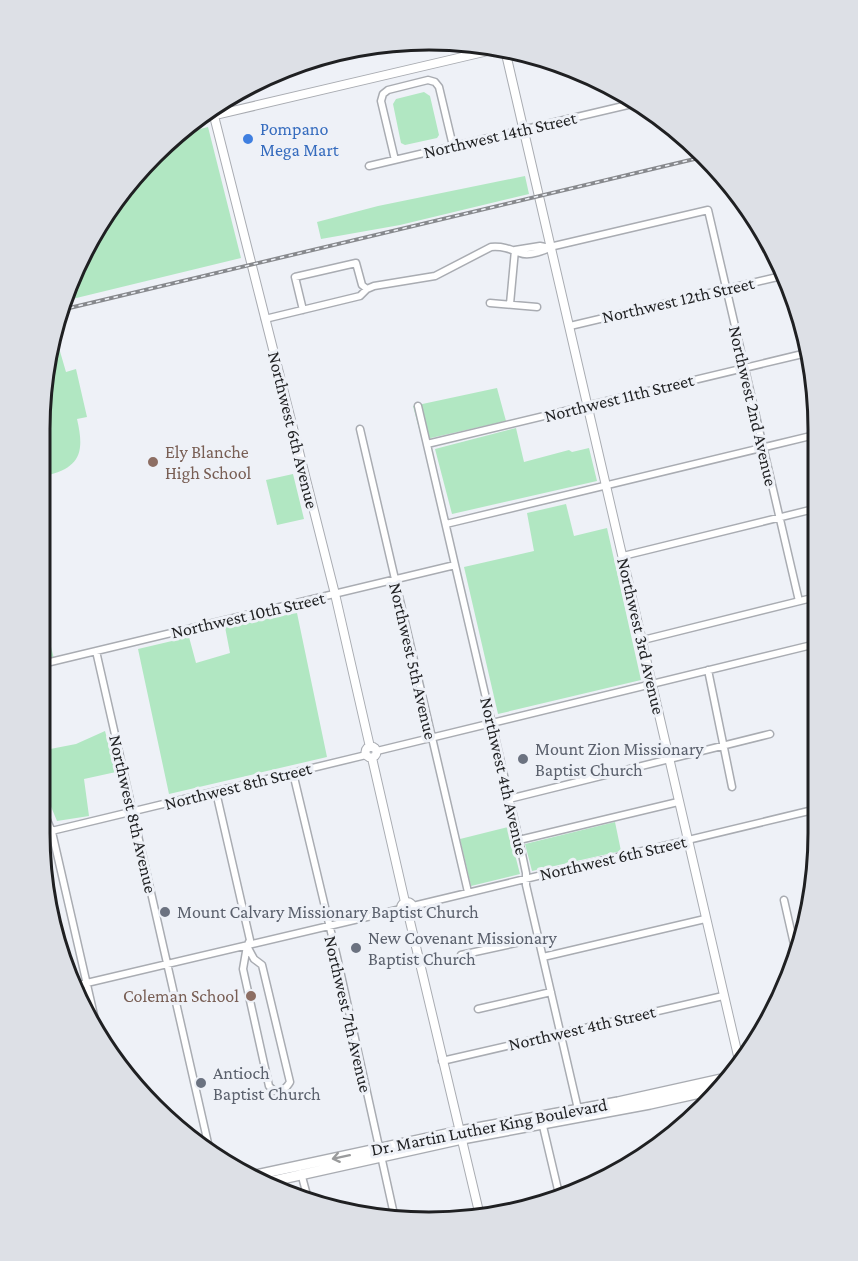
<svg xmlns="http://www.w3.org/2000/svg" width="858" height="1261" font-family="'Crimson Pro',serif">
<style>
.green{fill:#b1e7c2}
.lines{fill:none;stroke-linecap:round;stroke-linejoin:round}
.minor-casing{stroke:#a9acb2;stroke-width:9}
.tertiary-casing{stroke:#a9acb2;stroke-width:10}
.secondary-casing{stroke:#a9acb2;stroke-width:12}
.minor{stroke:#fff;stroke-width:6}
.tertiary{stroke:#fff;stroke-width:8}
.secondary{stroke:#fff;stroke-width:9}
.rail-casing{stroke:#87898d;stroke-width:4}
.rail{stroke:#eef1f7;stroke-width:1.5;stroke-dasharray:4.5;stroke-linecap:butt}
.oneway{stroke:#9a9b9c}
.shop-dot{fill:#3f7fe0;stroke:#eef1f7;stroke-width:2}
.education-dot{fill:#8d6e63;stroke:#eef1f7;stroke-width:2}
.worship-dot{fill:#6b7280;stroke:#eef1f7;stroke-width:2}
.labels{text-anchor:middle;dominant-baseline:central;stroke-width:6;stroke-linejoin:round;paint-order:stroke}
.shop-label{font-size:18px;fill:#366cbe;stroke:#eef1f7;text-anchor:start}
.street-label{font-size:18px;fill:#1f2022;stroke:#eef1f7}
.education-label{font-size:18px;fill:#785e54;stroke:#eef1f7;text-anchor:start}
.worship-label{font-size:18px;fill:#5b616d;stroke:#eef1f7;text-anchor:start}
.rim{fill:none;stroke:#1f2022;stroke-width:3}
</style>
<rect width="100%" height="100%" fill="#eef1f7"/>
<path class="green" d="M424,92L430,96L439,135L437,138L405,145L401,143L393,104L396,99Z
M208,127L241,258L64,301L79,256L153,153L184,133Z
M525,176L529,194L400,225L321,239L317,222L378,206Z
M51,339L59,348L66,372L76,369L87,417L77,419C85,453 80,468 45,476L46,353Z
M497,388L506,421L422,440L413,406Z
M516,428L524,462L569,450L572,452L589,448L597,481L452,514L435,449Z
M293,474L304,519L277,525L266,480Z
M566,504L574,536L607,528L641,680L498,714L464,567L534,551L527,513Z
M42,610L54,659L42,662Z
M297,613L327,757L169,794L138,649L189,637L196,663L230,653L225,627Z
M105,731L116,772L84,779L89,816L57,821L40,780V751L76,744Z
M615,822L621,851L532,871L525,844Z
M508,827L520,874L471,886L460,839Z"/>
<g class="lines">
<g class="minor-casing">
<path id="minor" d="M692,144L694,152
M395,160L381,101L383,94L388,90L428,80L435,82L439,87L453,146
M369,166L632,104
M515,250L540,246L550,248
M490,303L537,307
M510,304L515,250
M303,310L295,277L356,263L362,285L367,289
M265,319L360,296L367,289L374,286L435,276L491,247C502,246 510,249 520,253C530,257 545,250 554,246L708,210L799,601
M570,326L786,275
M418,406L519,840L526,873V885L578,1109
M360,429L468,892
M427,444L811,352
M446,524L819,434
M623,556L818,508
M643,640L816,597
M96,651L210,1152
M42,664L455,565
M708,670L732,787
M377,751L816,644
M293,773L337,957L395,1219
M216,792L250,940L247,946L243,969L269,1086L274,1091C282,1091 286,1089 290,1082L262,965L254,959L247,946
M509,799L770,734
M39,801L52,832L99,1037
M39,834L366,755
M519,840L678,802
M784,900L796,953
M413,906L813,810
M461,955L539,938
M543,957L705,919
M74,986L401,909
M478,1009L551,992
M442,1061L723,996
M542,1122L559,1194
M301,1173L308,1199"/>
</g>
<g class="tertiary-casing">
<path id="tertiary" d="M506,54L739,1060
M214,116L335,594L370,747
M207,117L488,51
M365.5 752a5.5 5.5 0 1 1 11 0a5.5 5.5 0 1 1-11 0Z
M372,758L405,902
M401 908a6 6 0 1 1 12 0a6 6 0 1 1-12 0Z
M408,913L480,1216"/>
</g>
<g class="secondary-casing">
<path id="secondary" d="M251,1176L460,1131L618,1102L726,1078
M264,1183L462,1139L650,1104L718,1089"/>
</g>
<use href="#minor" class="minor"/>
<use href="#tertiary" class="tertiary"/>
<use href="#secondary" class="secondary"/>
<g class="rail-casing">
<path id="rail" d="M61,310L707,156"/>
</g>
<use href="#rail" class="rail"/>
</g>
<defs><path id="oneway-shaft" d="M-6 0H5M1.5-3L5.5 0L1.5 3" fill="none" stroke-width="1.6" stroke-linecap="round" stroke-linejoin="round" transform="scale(1.5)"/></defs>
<use class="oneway" href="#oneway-shaft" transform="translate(341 1157) rotate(168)"/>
<circle class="shop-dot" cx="248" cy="139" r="6"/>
<g class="education-dot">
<circle cx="153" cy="462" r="6"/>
<circle cx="251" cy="996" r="6"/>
</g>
<g class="worship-dot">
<circle cx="523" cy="759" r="6"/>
<circle cx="165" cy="912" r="6"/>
<circle cx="356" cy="948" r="6"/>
<circle cx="201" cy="1083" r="6"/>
</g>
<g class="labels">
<g class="shop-label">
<text x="260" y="129">Pompano<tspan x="260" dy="21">Mega Mart</tspan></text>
</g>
<g class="street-label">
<text transform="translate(500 135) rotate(-13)">Northwest 14th Street</text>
<text transform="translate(678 300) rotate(-13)">Northwest 12th Street</text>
<text transform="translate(619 398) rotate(-14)">Northwest 11th Street</text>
<text transform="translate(753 406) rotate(77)">Northwest 2nd Avenue</text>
<text transform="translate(293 430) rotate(76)">Northwest 6th Avenue</text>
<text transform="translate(248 615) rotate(-13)">Northwest 10th Street</text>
<text transform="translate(641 636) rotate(77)">Northwest 3rd Avenue</text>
<text transform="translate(413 661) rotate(77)">Northwest 5th Avenue</text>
<text transform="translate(504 776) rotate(77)">Northwest 4th Avenue</text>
<text transform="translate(238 786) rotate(-14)">Northwest 8th Street</text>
<text transform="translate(133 814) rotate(77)">Northwest 8th Avenue</text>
<text transform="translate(613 858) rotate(-13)">Northwest 6th Street</text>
<text transform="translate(348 1014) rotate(77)">Northwest 7th Avenue</text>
<text transform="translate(582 1028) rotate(-13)">Northwest 4th Street</text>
<text transform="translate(489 1127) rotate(-11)">Dr. Martin Luther King Boulevard</text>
</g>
<g class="education-label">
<text x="165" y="452">Ely Blanche<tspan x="165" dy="21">High School</tspan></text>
<text x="239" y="996" text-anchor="end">Coleman School</text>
</g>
<g class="worship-label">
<text x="535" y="749">Mount Zion Missionary<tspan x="535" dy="21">Baptist Church</tspan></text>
<text x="177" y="912">Mount Calvary Missionary Baptist Church</text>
<text x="368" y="938">New Covenant Missionary<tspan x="368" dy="21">Baptist Church</tspan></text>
<text x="213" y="1073">Antioch<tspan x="213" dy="21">Baptist Church</tspan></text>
</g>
</g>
<path d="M0 0H858V1261H0ZM429 50H429A379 379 0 0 1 808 429V833A379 379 0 0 1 429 1212H429A379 379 0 0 1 50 833V429A379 379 0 0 1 429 50Z" fill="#dde0e6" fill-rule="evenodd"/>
<path class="rim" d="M429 50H429A379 379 0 0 1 808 429V833A379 379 0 0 1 429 1212H429A379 379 0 0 1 50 833V429A379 379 0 0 1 429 50Z"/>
</svg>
